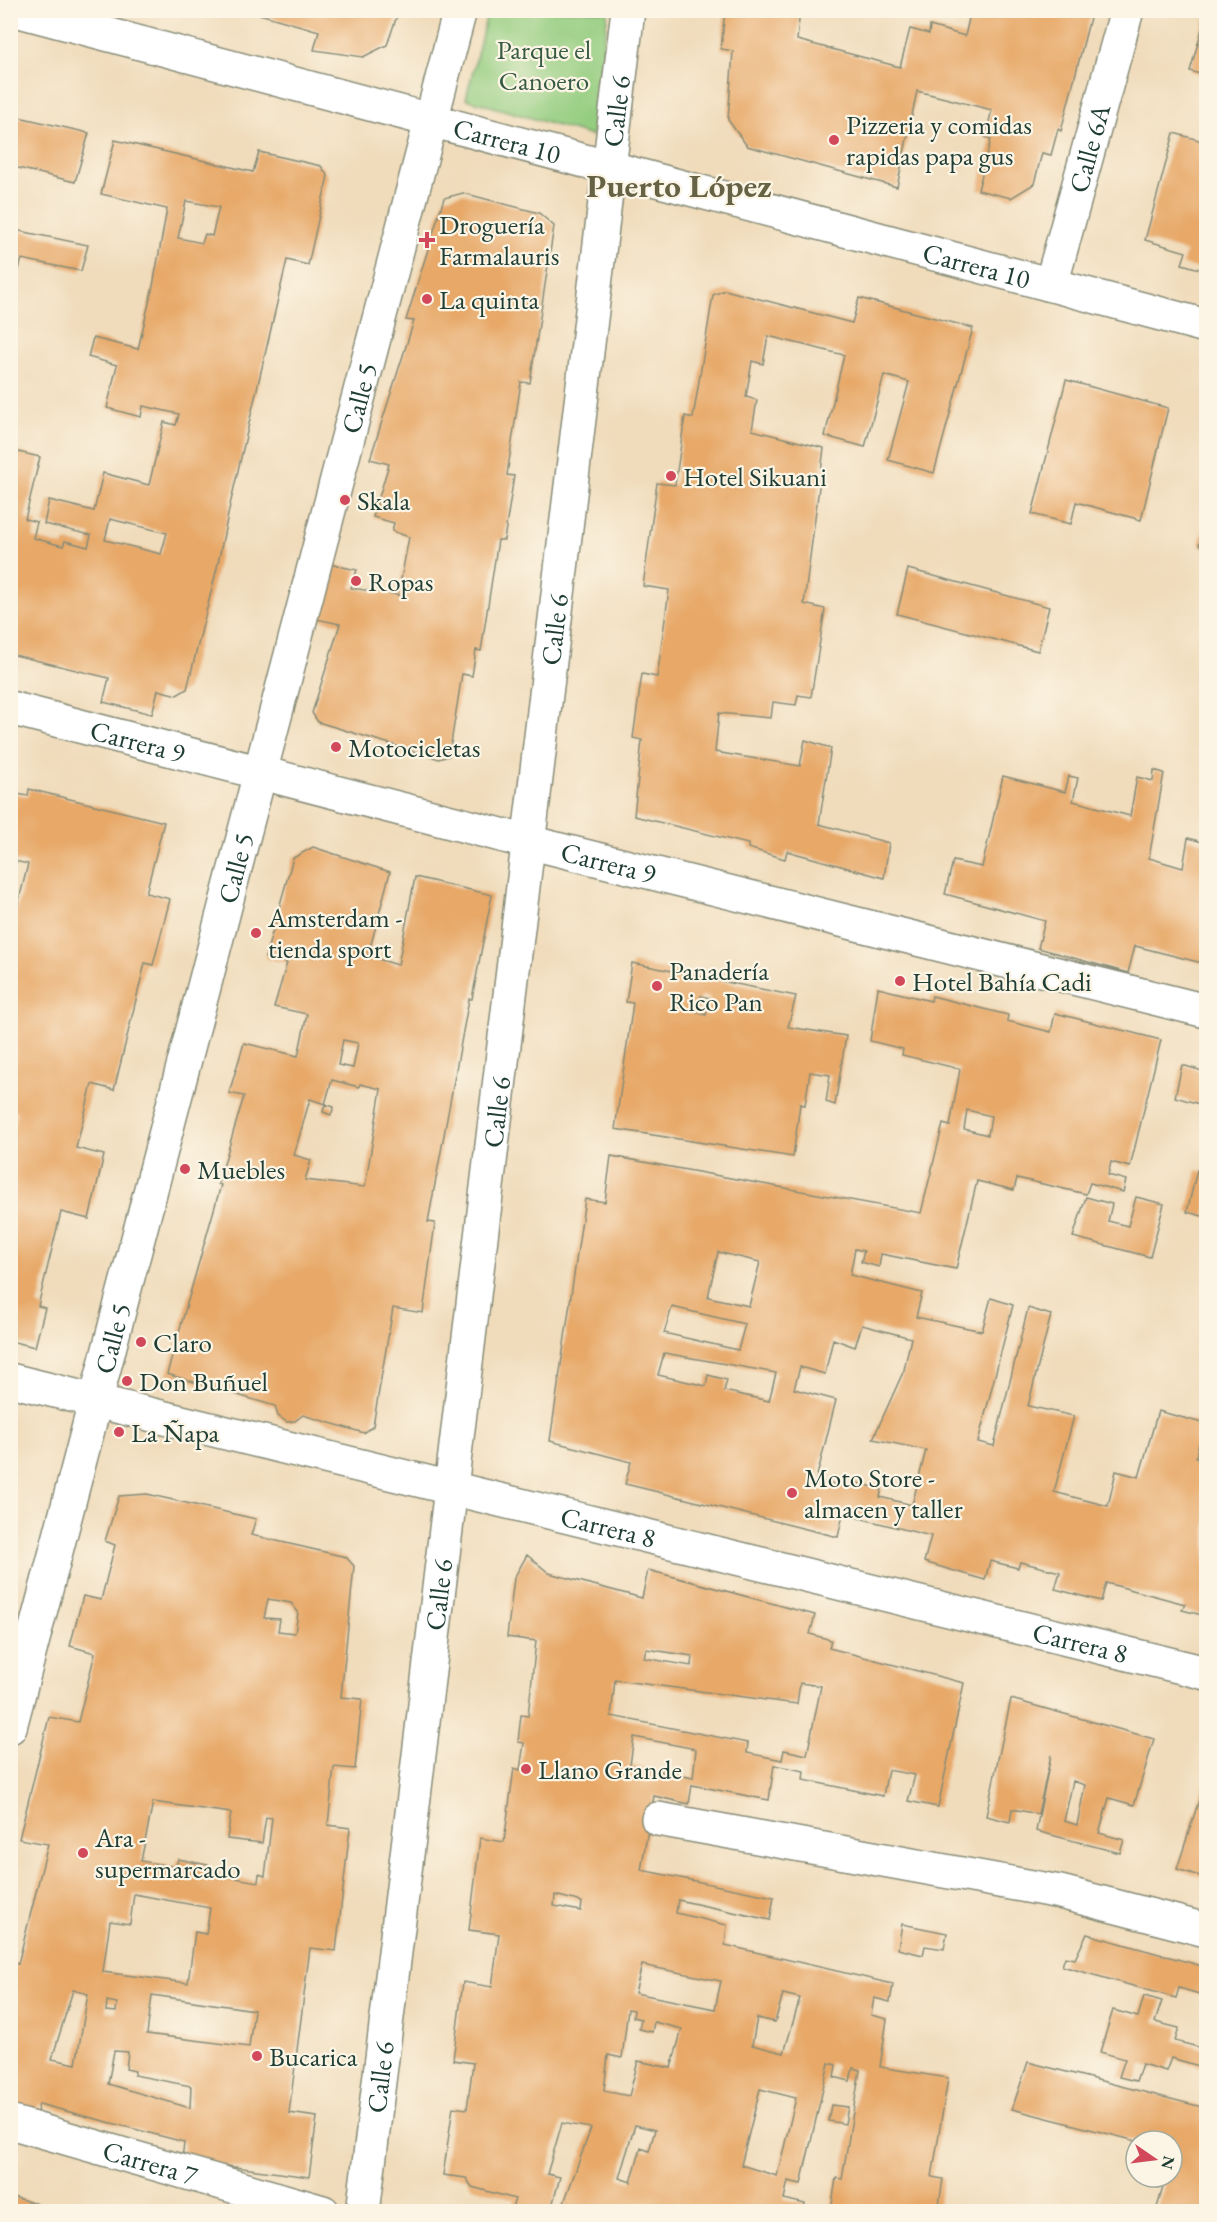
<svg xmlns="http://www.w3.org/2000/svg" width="1217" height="2222" font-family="'EB Garamond',serif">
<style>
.green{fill:#94cd80;stroke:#5a855a;stroke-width:1.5}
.building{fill:#e7a868;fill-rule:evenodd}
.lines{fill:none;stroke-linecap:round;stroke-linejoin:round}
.minor-casing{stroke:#888c78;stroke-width:36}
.minor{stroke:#fff;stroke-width:33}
.poi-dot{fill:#d1495b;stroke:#fcf5e5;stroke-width:2}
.labels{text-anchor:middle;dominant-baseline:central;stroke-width:4.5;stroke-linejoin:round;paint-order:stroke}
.park-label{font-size:27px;fill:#365a43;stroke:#fcf5e5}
.street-label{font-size:27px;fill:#1f3d34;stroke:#fcf5e5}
.poi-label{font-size:27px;fill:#1f3d34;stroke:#fcf5e5;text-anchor:start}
.district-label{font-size:33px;font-weight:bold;fill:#656246;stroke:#fcf5e5}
</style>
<rect width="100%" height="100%" fill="#fcf5e5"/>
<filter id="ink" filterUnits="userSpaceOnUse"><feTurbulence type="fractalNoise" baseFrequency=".0167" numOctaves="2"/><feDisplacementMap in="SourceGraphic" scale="12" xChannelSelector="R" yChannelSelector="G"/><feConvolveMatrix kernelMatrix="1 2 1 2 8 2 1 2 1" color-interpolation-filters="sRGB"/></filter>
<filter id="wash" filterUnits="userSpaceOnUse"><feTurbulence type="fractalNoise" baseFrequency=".008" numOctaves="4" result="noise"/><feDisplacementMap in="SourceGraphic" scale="24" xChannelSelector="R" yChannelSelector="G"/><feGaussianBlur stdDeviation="1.35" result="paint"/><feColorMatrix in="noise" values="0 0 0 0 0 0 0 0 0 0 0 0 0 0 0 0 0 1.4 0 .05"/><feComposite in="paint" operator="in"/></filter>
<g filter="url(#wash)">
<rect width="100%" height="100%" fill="#f0dcbb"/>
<path class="green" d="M488,10L608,11L592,136L466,99Z"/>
<g id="blocks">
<path class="building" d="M245,10H399L387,45L363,57L314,50L319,31Z
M725,10H800L797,40L900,67L910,29L929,34L930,26L965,36L971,10H1092L1061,131L1058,129L1051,155L1042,153L1034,184L1011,198L978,190L991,139L985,137L992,110L917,91L897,187L747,146L728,120L733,51L721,49Z
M1206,15V76L1190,71Z
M10,115L89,133L75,182L10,166Z
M1174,133L1206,142V271L1182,264L1186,252L1145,240Z
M115,140L253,172L259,152L321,166L328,176L308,265L287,260L230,505L217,568L187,689L177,695L158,690L152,714L103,702L109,678L10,654V450L40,457L25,519L37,522L33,538L63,546L65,541L88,547L91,535L44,524L49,500L94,511L103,473L149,485L164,422L176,425L179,414L143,406L141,417L107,408L117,365L88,357L93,338L138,349L153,286L167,209L101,194ZM186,201L219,207L212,236L205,234L202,243L178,238ZM110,519L167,533L161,554L105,540Z
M463,193L539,213L554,226L530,383L521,382L507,475L514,476L504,540H498L481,651L476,650L472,676L462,674L449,756L439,759L318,722L312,713L340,624L312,618L329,564L357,570L351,588L398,595L409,537L392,531L394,523L373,517L389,464L370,459L414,321L406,320L444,198Z
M10,229L88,245L81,271L22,259L10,300Z
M725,290L852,323L859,298L973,328L934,473L888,460L909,382L884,375L865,447L825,436L844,355L768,336L763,364L752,361L746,397L757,400L752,430L824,448L804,604L825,609L811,697L798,695L796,705L773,702L771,718L719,713L715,752L800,766L805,740L831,748L819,824L889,843L884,878L787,851L785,859L748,848V844L634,816L642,740L633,738L642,674L657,677L669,590L643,586L657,483L675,485L685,416L693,418L713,295Z
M1066,380L1168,408L1141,520L1076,502L1071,524L1032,514Z
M1206,519V548L1199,545Z
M908,569L1049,607L1038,651L897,614Z
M1154,770L1164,773L1149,858L1183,868L1188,838L1206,843V964L1135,946L1128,973L1038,948L1045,921L945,894L953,861L982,867L1003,776L1065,792L1069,776L1078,778L1073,801L1130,816L1137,777L1153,781Z
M29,789L164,822L146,893L170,899L153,965L145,963L114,1090L92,1084L76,1148L104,1155L89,1219L61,1212L38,1306L45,1308L35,1347L10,1341V1139L17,1112L10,1110V937L12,930H10V910L16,912L28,864L10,860V793L28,796Z
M313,847L390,872L368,956L398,965L415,877L492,895L472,999H469L428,1222L435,1223L423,1313L393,1308L373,1426L364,1433L303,1415L295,1421L287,1422L278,1416L275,1406L167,1374L221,1185L218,1184L244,1096L229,1093L244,1043L298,1056L307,1014L274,1007L287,963L265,958L293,858ZM343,1040L358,1043L353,1068L338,1065ZM332,1080L359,1087L360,1084L381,1089L365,1187L305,1180L311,1160L294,1155L310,1099L325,1104Z
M632,963L796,996L788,1027L846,1036L835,1105L826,1102L830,1075L810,1072L805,1105L800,1104L793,1157L615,1129L633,1003L626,1002ZM701,996L710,998L706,1015L697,1013Z
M878,988L931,1001L932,996L1008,1015L1007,1021L1051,1032L1055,1013L1161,1040L1130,1167L1111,1162L1108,1175L1126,1180L1123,1192L1090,1183L1086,1194L1017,1178L1014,1190L977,1181L956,1269L881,1254L879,1267L861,1262L864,1251L855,1249L850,1275L922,1293L916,1317L982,1331L991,1298L1013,1305L978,1442L994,1446L1028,1308L1051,1315L1028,1406L1074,1416L1054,1492L1108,1506L1116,1471L1139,1477L1158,1411L1206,1424L1201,1444L1199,1443L1196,1457L1201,1459L1199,1466L1206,1468V1616L1182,1610L1185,1604L1106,1583L1101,1601L1055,1589L1060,1572L1020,1562L1018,1568L990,1561L985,1580L924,1562L931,1536L843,1514L838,1537L650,1490L625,1484L631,1462L550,1441L585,1199L605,1202L611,1156L921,1213L943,1124L950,1126L960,1069L902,1055L903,1049L870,1041ZM967,1110L991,1116L988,1135L964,1129ZM718,1252L760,1262L749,1306L708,1297ZM672,1307L745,1324L738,1350L664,1333ZM862,1325L911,1338L904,1370L873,1439L926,1450L912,1505L880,1497L882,1489L853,1482L850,1488L816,1480L836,1400L794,1389L800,1367L825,1374L833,1339L855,1347ZM664,1353L776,1373L769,1401L724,1391L727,1380L708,1375L706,1386L658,1375Z
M1182,1065L1206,1072V1106L1175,1097Z
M325,1104L334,1107L331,1115L323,1112Z
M1197,1170L1206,1173V1217L1187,1212Z
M1086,1197L1112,1204L1108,1221L1128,1226L1136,1197L1164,1204L1150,1257L1073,1237Z
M147,1494L256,1519L251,1535L346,1557L354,1566L341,1697L362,1699L355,1769L334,1767L328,1825L350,1828L336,1951L310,1948L289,2113L317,2117L309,2177L182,2160L184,2142L39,2104L34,2123L10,2117V1962L18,1964L48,1844L19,1839L49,1717L78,1722L95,1653L70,1646L83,1596L101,1600L115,1545L105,1541L119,1496ZM268,1599L291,1603L298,1612L295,1633L278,1631L280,1619L264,1618ZM153,1802L231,1813L227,1839L262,1843L266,1817L272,1818L265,1876L259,1874L258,1882L206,1873L208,1865L178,1859L176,1867L141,1861ZM134,1894L210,1908L206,1934L195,1932L188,1983L103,1972L110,1921L130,1924ZM73,1990L88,1994L76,2064L52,2059ZM152,1995L254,2010L249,2047L147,2034ZM107,2001L117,2003L116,2012L106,2011ZM114,2051L128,2052L126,2069L135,2071L134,2075L191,2086L190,2108L108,2084Z
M527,1555L549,1573L642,1598L648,1570L815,1615L810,1634L831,1640L829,1648L964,1683L938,1807L908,1801L915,1775L888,1770L883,1796L803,1780L804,1771L774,1765L769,1800L692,1785L689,1804L654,1796L641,1870L774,1897L770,1920L678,1900L676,1913L727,1925L725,1945L893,1984L890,2002L874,1998L871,2015L887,2019L880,2067L948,2078L932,2177L943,2179L938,2211H831L836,2178L842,2179L860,2070L853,2068L850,2081L834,2077L836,2065L829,2063L801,2184L788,2181L784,2199L805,2204L803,2211H561L591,2128L562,2123L547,2174L560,2177L551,2210L537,2207L536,2211H511L515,2199L472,2187L466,2178L443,2175L453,2107L467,2109L473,2063L453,2060L463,1982L492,1987L499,1934L469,1930L480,1838L504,1842L514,1768L520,1770L524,1743L518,1742L521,1715L528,1716L536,1641L507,1637L514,1578ZM646,1649L692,1656L691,1666L644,1658ZM615,1680L797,1704L800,1683L821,1686L807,1755L784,1750L782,1760L747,1753L748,1743L611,1716ZM634,1737L696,1749L693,1778L630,1765ZM555,1895L582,1902L581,1911L554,1906ZM642,1965L721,1981L715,2009L635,1993ZM783,1994L800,1998L784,2053L752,2045L757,2018L775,2022ZM628,2009L634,2010L633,2017L641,2019L639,2029L652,2032L654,2022L682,2029L671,2068L638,2061L629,2096L604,2091L608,2055L622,2058ZM760,2089L796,2098L777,2176L741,2165ZM635,2125L655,2130L649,2151L641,2148L631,2182L619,2178Z
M1011,1699L1154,1739L1134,1805L1109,1798L1099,1833L1124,1840L1120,1853L1036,1831L1051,1755L1038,1814L1012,1809L1010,1822L986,1816ZM1073,1781L1085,1785L1077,1825L1064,1821Z
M1206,1778V1878L1177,1869Z
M902,1924L947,1933L944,1949L925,1946L923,1955L898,1949Z
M1087,1934L1206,1967V1996L1179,1988L1176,1998L1062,1966L1065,1957L1075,1959Z
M1144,1996L1162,2001L1155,2022L1179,2028L1175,2041L1206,2049V2068L1171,2058L1166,2071L1142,2064L1136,2081L1119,2077L1125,2059L1100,2052L1113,2010L1138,2017Z
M1028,2062L1206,2108V2211H1156L1166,2177H1172V2141H1136L1012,2109Z
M831,2105L848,2107L845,2124L828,2121Z
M10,2196L61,2211H10Z"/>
</g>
</g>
<g filter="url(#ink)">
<use href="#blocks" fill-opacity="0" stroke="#888c78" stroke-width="1.5"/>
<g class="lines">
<g class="minor-casing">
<g id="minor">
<path id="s1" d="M16,10L1206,326"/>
<path id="s2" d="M1051,285L1127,10"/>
<path id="s3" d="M10,708L528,842L1206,1011"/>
<path id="s4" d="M10,1380L1206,1673"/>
<path id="s5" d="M10,1727L460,10"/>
<path d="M658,1819L1060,1892L1206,1930"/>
<path id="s6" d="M10,2122L323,2212"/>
<path id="s7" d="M363,2212L407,1855L628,10"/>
</g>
</g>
<use href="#minor" class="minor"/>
</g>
</g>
<g class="poi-dot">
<circle cx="834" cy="140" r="6"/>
<path d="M424 231h6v6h6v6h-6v6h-6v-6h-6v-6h6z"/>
<circle cx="427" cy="299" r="6"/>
<circle cx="671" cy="476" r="6"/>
<circle cx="345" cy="500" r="6"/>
<circle cx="356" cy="581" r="6"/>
<circle cx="336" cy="747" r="6"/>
<circle cx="256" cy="933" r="6"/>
<circle cx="900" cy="981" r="6"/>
<circle cx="657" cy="986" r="6"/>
<circle cx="185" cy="1169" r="6"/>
<circle cx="141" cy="1342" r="6"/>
<circle cx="127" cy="1381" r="6"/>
<circle cx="119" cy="1432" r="6"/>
<circle cx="792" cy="1493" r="6"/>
<circle cx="526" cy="1769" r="6"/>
<circle cx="83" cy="1853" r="6"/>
<circle cx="257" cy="2056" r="6"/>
</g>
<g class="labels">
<g class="park-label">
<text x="544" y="49">Parque el<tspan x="544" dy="31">Canoero</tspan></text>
</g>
<g class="street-label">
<text stroke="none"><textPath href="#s7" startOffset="2116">Calle 6</textPath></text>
<text stroke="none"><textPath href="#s1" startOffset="508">Carrera 10</textPath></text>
<text stroke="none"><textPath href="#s2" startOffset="142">Calle 6A</textPath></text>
<text stroke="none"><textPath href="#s1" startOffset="994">Carrera 10</textPath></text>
<text stroke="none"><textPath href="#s5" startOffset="1374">Calle 5</textPath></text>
<text stroke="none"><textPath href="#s7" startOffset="1594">Calle 6</textPath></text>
<text stroke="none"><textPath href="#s3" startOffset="132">Carrera 9</textPath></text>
<text stroke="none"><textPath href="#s3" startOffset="618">Carrera 9</textPath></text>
<text stroke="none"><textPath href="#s5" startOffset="888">Calle 5</textPath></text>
<text stroke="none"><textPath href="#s7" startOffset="1108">Calle 6</textPath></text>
<text stroke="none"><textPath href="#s5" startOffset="402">Calle 5</textPath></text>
<text stroke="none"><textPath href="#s4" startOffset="616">Carrera 8</textPath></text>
<text stroke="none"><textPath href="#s7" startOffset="622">Calle 6</textPath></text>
<text stroke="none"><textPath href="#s4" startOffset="1102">Carrera 8</textPath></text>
<text stroke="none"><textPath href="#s7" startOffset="136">Calle 6</textPath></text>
<text stroke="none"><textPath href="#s6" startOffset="146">Carrera 7</textPath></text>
</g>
<g class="poi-label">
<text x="846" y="124">Pizzeria y comidas<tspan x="846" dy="31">rapidas papa gus</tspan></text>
<text x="439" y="224">Droguería<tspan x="439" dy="31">Farmalauris</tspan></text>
<text x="439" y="299">La quinta</text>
<text x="683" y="476">Hotel Sikuani</text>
<text x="357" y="500">Skala</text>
<text x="368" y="581">Ropas</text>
<text x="348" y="747">Motocicletas</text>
<text x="268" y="917">Amsterdam -<tspan x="268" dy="31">tienda sport</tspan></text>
<text x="669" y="970">Panadería<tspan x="669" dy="31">Rico Pan</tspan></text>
<text x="912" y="981">Hotel Bahía Cadi</text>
<text x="197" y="1169">Muebles</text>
<text x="153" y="1342">Claro</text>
<text x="139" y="1381">Don Buñuel</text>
<text x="131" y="1432">La Ñapa</text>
<text x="804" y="1477">Moto Store -<tspan x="804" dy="31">almacen y taller</tspan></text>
<text x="538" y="1769">Llano Grande</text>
<text x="95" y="1837">Ara -<tspan x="95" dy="31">supermarcado</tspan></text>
<text x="269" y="2056">Bucarica</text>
</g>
<g class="district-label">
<text x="679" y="185">Puerto López</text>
</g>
</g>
<rect width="1217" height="2222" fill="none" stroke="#fcf5e5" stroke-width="36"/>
<g transform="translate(1154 2159) rotate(104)"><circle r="28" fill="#fcf5e5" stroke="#a4ab9e" stroke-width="1.5"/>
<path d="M0-4.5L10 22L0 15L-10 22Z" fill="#d1495b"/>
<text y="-9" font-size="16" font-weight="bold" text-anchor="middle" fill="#1f3d34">N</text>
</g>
</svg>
